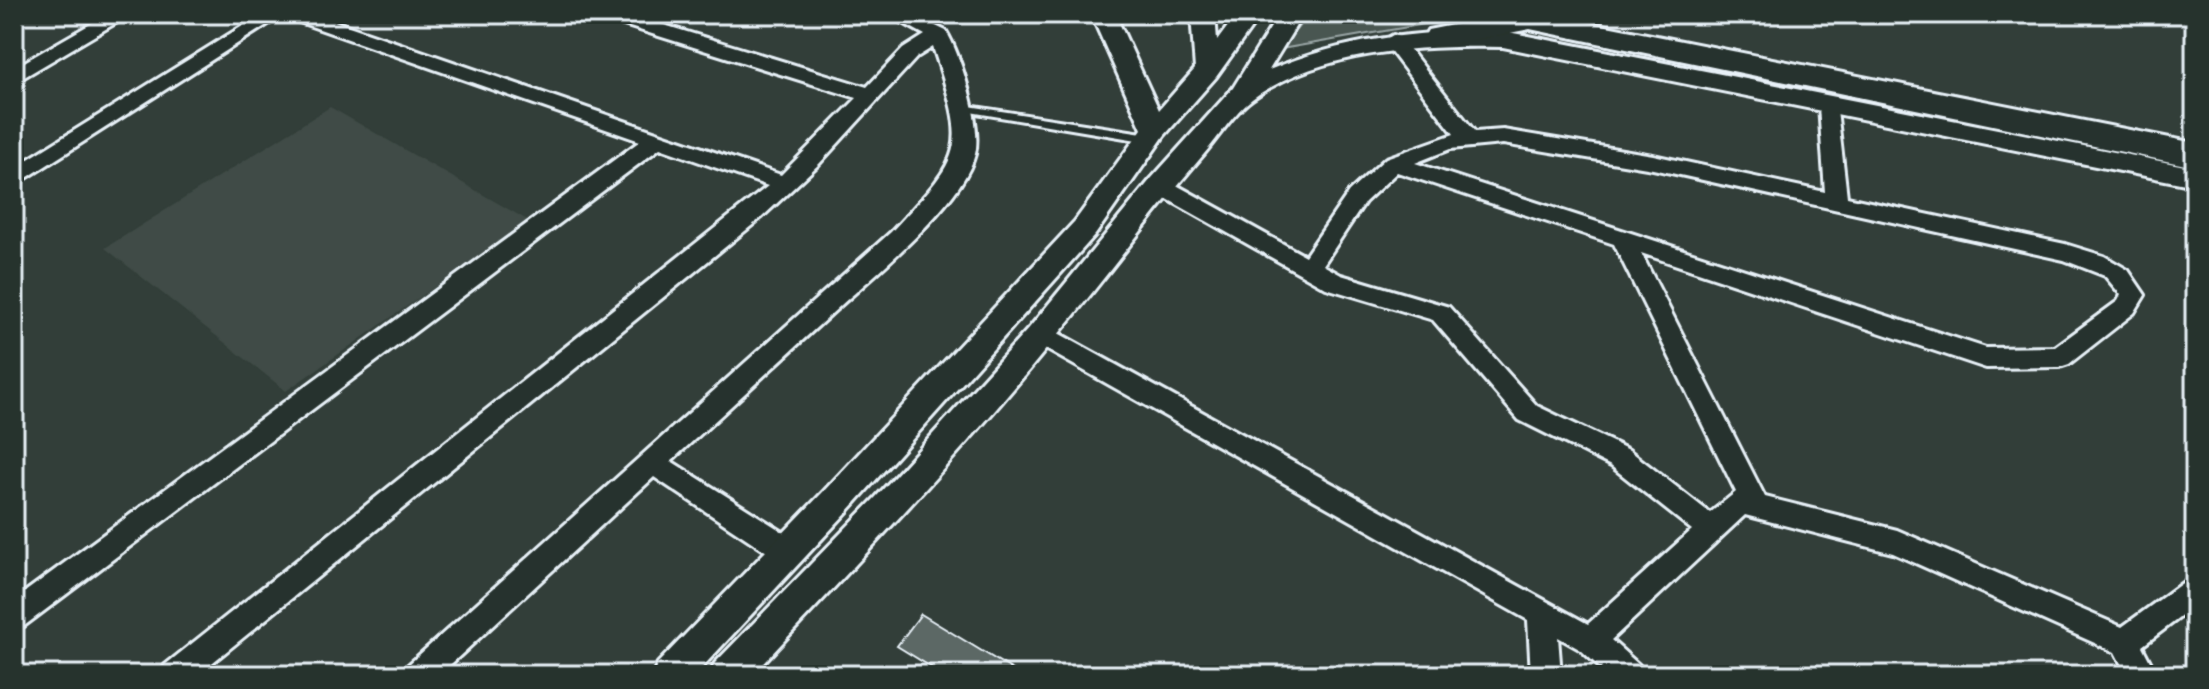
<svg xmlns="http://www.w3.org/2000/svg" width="2209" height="689" font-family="Dekko,sans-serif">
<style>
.built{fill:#3f4b46}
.green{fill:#495651;stroke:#98a4a4;stroke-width:2}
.building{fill:#5c6865;stroke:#e8f1f8;stroke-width:2}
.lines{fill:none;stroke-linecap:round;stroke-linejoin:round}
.service-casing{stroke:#e8f1f8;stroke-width:6}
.minor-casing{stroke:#e8f1f8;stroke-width:6}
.tertiary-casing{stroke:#e8f1f8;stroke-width:6}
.trunk-casing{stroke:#e8f1f8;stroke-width:6}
.service{fill:#26332d;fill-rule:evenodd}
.minor{fill:#26332d;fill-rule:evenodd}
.tertiary{fill:#26332d;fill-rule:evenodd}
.trunk{fill:#26332d;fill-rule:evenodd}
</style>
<rect width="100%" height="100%" fill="#323e39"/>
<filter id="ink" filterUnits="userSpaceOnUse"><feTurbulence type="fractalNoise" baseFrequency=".0125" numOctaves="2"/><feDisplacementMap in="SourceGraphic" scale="16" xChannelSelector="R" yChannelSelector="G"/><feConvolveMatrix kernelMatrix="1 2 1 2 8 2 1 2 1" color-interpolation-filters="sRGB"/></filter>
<g filter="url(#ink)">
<path class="built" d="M330,107L529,221L286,391L105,248Z"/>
<path class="green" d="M1309,14H1462L1471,16L1281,49Z"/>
<path class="building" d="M921,614L1021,675H944L897,646Z"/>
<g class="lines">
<g class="service-casing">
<path id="service" d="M962,105L1149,134L1154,138L1149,142L958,110L957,108Z"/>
</g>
<g class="minor-casing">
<path id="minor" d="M108,14H131L14,83V68Z
M262,14H284L14,186V168Z
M286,14H314L781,175L857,98L601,18L599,14H628L867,87L903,49L925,35L887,14H911L946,31C961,56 982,125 975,154C962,205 868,280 829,316C776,364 724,413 671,461L799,542L803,551L799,560L789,563L779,560L654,477L439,675H403L408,665L891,232C965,153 968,152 933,47L917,57L819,164L761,218L197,675H160L165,665L768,186L660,148L24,626L14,630V600L640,141L288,18Z
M1393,35L1400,37L1475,132L1503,130L1653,155L1825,192L1819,106L1829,99L1836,101L1847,197L2065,244L2104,256L2128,270L2145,295L2134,313L2069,364L2060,367L1986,368L1641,253L1765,497L1897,530L2122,627L2185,581L2195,577V606L2142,646L2157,675H2127L2115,652L1893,553L1745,515L1611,640L1639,665L1644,675H1608L1581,650L1558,637L1561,675H1531L1528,620L1033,342L1029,335L1033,328L1041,326L1049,328L1588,624L1692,530L1611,466L1519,420L1433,320L1326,288L1153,191L1150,186L1153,181H1169L1305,256L1349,192L1386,158L1454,134L1383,41ZM1503,144L1653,169L2064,260L2105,276L2121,295L2118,301L2055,347L1986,348L1415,163L1450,149ZM1397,172L1614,244L1736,492L1710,513L1629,450L1537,406L1449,307L1341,275L1323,265L1365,202Z"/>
</g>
<g class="tertiary-casing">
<path id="tertiary" d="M1091,14H1115L1159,110L1195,69L1191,14H1215L1217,41L1237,14H1261L1216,77L1164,136L1095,235L847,512L695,675H653L658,663L823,492L1075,221L1142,129Z
M1279,14H1303L1269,70C1345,38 1421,30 1503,31L2195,168V186L1503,47C1423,45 1320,50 1252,99C1234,112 1219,137 1204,154C1151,215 1104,280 1052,342C958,458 854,566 752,675H710L715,663L876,497L1030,327L1151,179L1233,88Z"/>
</g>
<g class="trunk-casing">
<path id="trunk" d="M1485,14H1546L2195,143V167L1530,29L1439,47L1428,44L1424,37L1428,30L1488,18Z"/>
</g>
<use href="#service" class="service"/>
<use href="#minor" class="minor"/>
<use href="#tertiary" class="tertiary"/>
<use href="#trunk" class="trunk"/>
</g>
</g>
<rect width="2209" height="689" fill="none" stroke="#26332d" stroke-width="48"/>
<rect x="24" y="24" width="2161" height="641" fill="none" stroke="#e8f1f8" stroke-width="3" filter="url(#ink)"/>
</svg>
